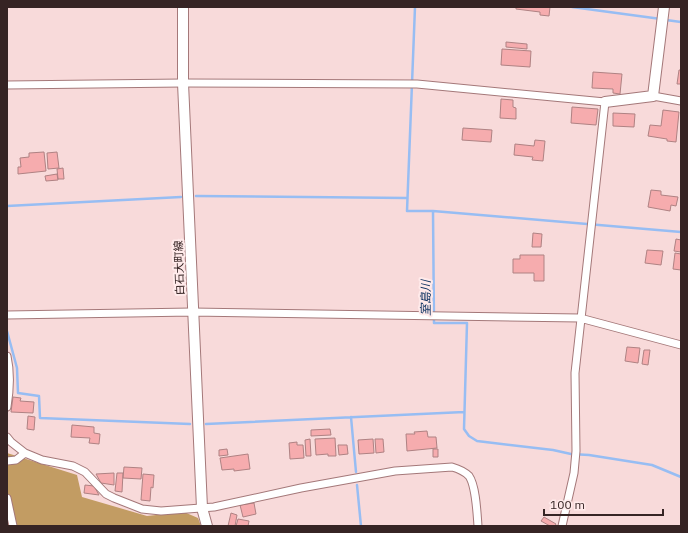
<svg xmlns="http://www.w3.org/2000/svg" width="688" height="533" font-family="'IBM Plex Sans','Noto Sans JP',sans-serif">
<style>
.forest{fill:#c29c63}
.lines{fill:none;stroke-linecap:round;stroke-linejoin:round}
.stream{stroke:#97bdf3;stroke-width:2.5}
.building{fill:#f6acae;stroke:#af8283}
.street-casing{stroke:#a47879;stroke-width:9}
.secondary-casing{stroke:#a47879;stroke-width:12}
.street{stroke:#fff;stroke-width:7}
.secondary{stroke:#fff;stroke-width:10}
.labels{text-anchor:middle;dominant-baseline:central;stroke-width:4;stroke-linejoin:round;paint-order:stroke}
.street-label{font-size:11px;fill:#362424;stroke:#ffeaea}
.water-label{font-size:12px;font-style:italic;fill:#0a2e5e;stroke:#ffeaea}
</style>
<rect width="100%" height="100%" fill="#f8dada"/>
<path class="forest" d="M7,453L77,475L82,497L147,516L184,512L198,518L201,526H7Z"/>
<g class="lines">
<path class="stream" d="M415,7L407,211H433L434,323H467L464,429L469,436L477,441L553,450L571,454L589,455L652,465L681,477
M572,7L661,19
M666,20L681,22
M196,196L407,198
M7,206L181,197
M433,211L681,232
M7,331L17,368L18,393L39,396L40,418L190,424
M351,417L356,472
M206,424L464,412
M357,485L361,526"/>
</g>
<path class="building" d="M516,7H550L549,16L540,15V12L516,9Z
M506,42L527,44V49L506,47Z
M502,49L531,51L530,67L501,65Z
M679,70H681V84H677Z
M593,72L622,74L620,94L613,93V89L592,88Z
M501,99L513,100V107L516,108V119L500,118Z
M572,107L598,109L596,125L571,123Z
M663,110L679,112L676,142L667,141V139L648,136L650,125L661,126Z
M613,113L635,114L634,127L613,126Z
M463,128L492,130L491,142L462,140Z
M535,140L545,141L543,161L532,160L533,157L514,155L515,144L534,146Z
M44,152L46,171L18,174V167H21L20,158L29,157V153Z
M57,152L59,168L48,169L47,153Z
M63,168L64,179H58L57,169Z
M57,174L58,180L46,181L45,176Z
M651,190L661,191V195L678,197L676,206L671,205L670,211L648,207Z
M533,233L542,234L541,247H532Z
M676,239L681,240V252L674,251Z
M647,250L663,251L661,265L645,263Z
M675,253L681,254V270L673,269Z
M520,255H544V281H534V273H513V259H520Z
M627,347L640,348L638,363L625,361Z
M644,350H650L648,365L642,364Z
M13,397L21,398L20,401L34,402L33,413L11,412Z
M28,416L35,417L34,430L27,429Z
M72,425L94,427V433L100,434L99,444L89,443L90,438L71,437Z
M330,429L331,435L311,436V430Z
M427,431L428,437H436L437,448L407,451L406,434H415L414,432Z
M335,438L336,456H328V454L316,455L315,439Z
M310,439L311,456H306L305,440Z
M373,439L374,453L359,454L358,440Z
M375,439H383L384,452L376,453Z
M297,442V445H303L304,458L290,459L289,443Z
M338,445H347L348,454L339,455Z
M227,449L228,455L219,456V450Z
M433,449H438V457H433Z
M248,454L250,469L234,471V469L222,470L220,458Z
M124,467L142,468L141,479L123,478Z
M114,473V485L101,483L96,474Z
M117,473H123L122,492L115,491Z
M143,474L154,475L153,488L151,487L150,501L141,500Z
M85,485L94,486L99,495L84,493Z
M254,503L256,514L243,517L240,505Z
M231,513L237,515L235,526H228Z
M544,517L556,524L555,526H550L541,521Z
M238,519L249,521L248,526H236Z"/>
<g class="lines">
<g class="street-casing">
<path id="street" d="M7,85L183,83L417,84L605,102L575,373L576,451L574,473L562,526
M653,96L681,101
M7,315L192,312L580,318L681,345
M7,356C11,374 10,389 7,407
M7,437L11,442L25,453L42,460L73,466L85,472L106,494L114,498L142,509L161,511L214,507L301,488L395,471L452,467C459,469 464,471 469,476C476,486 477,513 478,526
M7,461L16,460L25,453
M7,498L13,526"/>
</g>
<g class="secondary-casing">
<path id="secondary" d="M183,7V83L202,508L207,526
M605,102L653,96L664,7"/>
</g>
<use href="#street" class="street"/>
<use href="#secondary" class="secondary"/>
</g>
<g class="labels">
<g class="street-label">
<text transform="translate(179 268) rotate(-92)">白石大町線</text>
</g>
<g class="water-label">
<text transform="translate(425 298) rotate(-90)">室島川</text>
</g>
</g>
<rect width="688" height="533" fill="none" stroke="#362424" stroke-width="16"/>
<path d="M544 509v6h119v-6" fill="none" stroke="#362424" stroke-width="2"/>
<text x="550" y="509" font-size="12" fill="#362424" stroke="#ffeaea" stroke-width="3" paint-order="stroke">100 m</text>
</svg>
